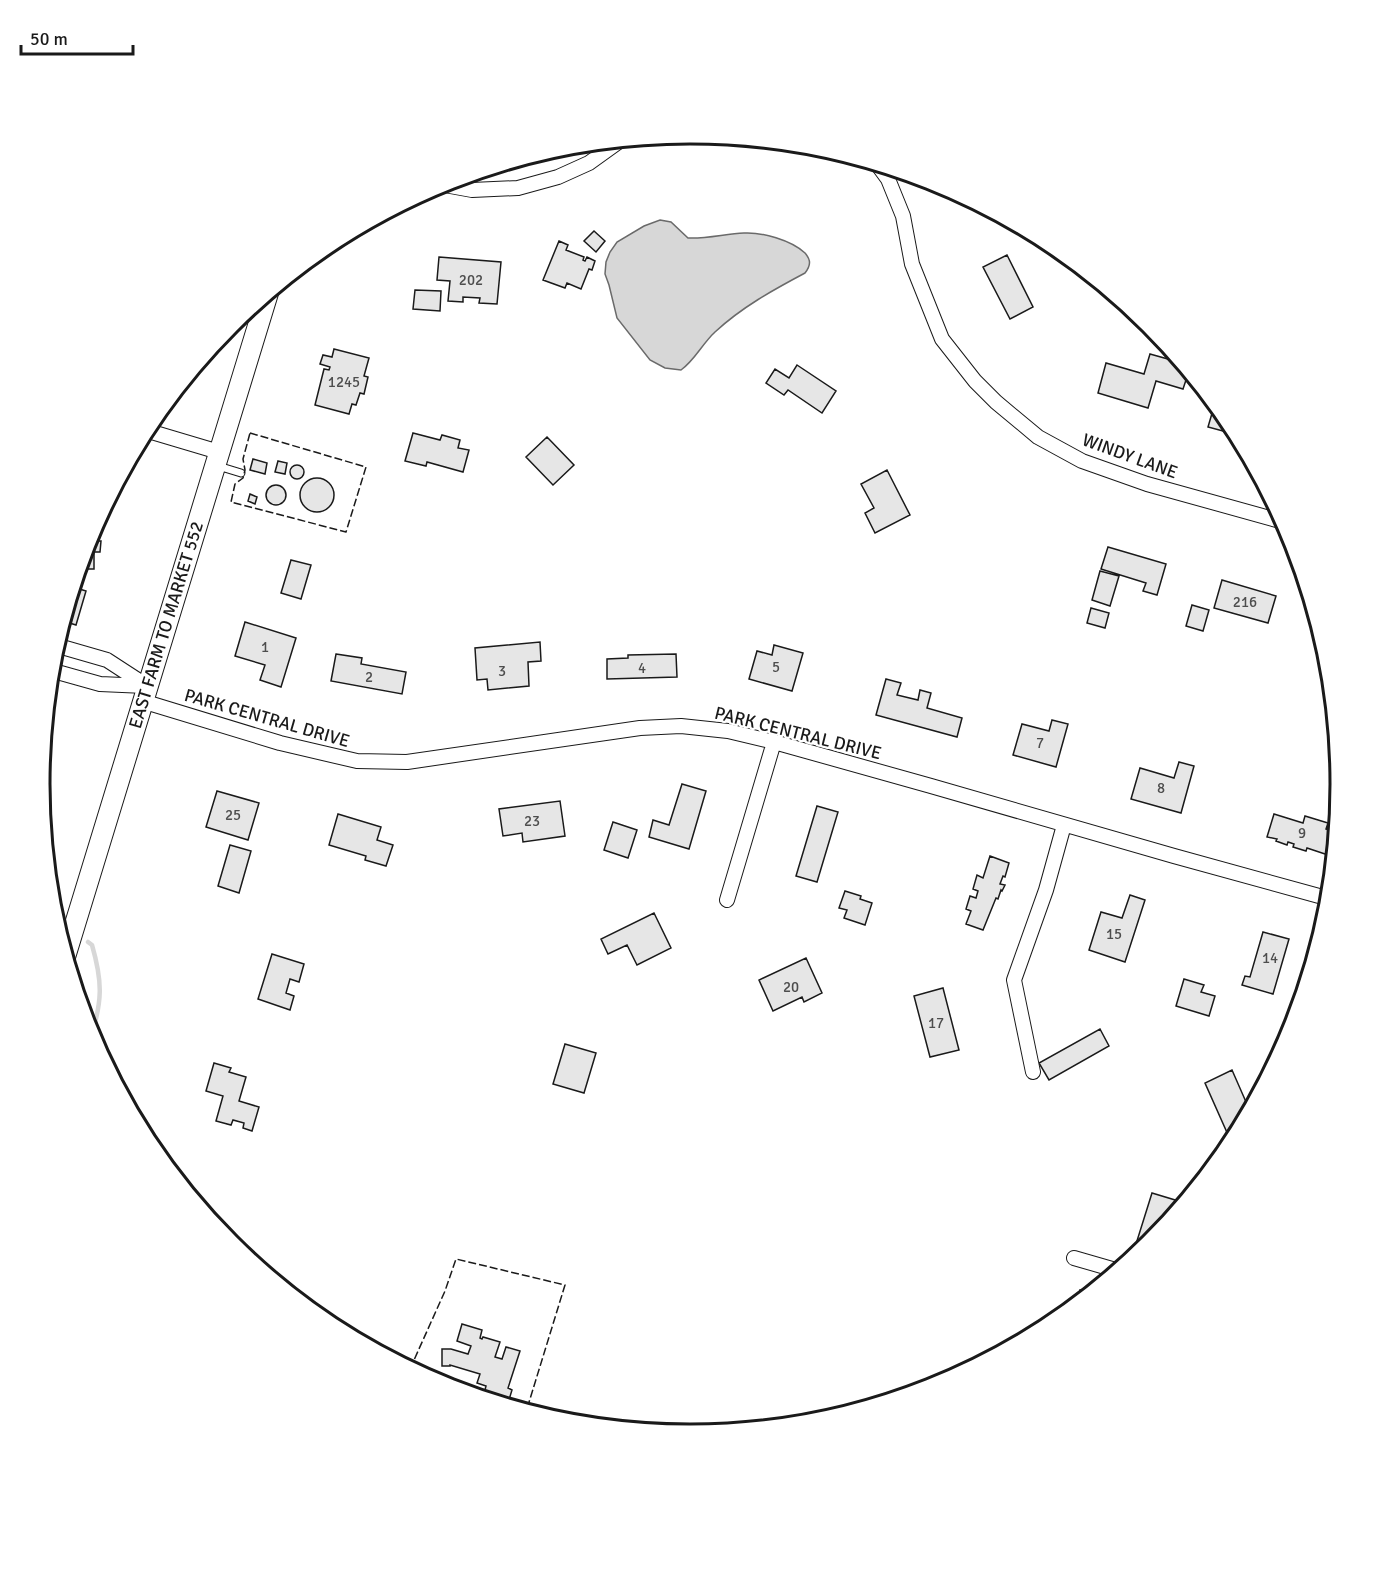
<svg xmlns="http://www.w3.org/2000/svg" width="1380" height="1569" font-family="Signika,sans-serif">
<style>
.water{fill:#d7d7d7;stroke:#6a6a6a;stroke-width:1.5}
.lines{fill:none;stroke-linecap:round;stroke-linejoin:round}
.stream{stroke:#d7d7d7;stroke-width:4.5}
.building{fill:#e6e6e6;stroke:#1a1a1a;stroke-width:1.5}
.lane-casing{stroke:#1a1a1a;stroke-width:9}
.street-casing{stroke:#1a1a1a;stroke-width:16}
.secondary-casing{stroke:#1a1a1a;stroke-width:22}
.lane{stroke:#fff;stroke-width:7}
.street{stroke:#fff;stroke-width:14}
.secondary{stroke:#fff;stroke-width:20}
.fence{stroke:#1a1a1a;stroke-width:1.5;stroke-dasharray:8 3;stroke-linecap:butt}
.labels{text-anchor:middle;dominant-baseline:central;stroke-width:4.5;stroke-linejoin:round;paint-order:stroke}
.number-label{font-size:15px;fill:#4d4d4d}
.street-label{font-size:18px;fill:#1a1a1a;stroke:#fff}
.rim{fill:none;stroke:#1a1a1a;stroke-width:3}
</style>
<rect width="100%" height="100%" fill="#fff"/>
<path class="water" d="M660,220L671,222L688,238C706,239 725,234 744,233C762,232 791,240 805,253C811,260 811,265 805,273C773,290 742,307 715,332C702,344 695,360 681,370L665,368L650,360L617,318L609,285L605,274L606,262L610,252L617,242L644,226Z"/>
<g class="lines">
<path class="stream" d="M48,871L49,887
M57,929L59,931
M88,942L92,945C103,983 102,1001 91,1038"/>
</g>
<path class="building" d="M594,231L605,241L596,252L584,241Z
M559,241L568,245L566,250L584,257L583,260L585,261L587,257L595,261L592,270L589,269L581,289L567,283L565,288L543,280Z
M1007,255L1033,307L1010,319L983,267Z
M439,257L501,262L497,304L479,303L480,298L463,297V302L448,301L450,281L437,280Z
M415,290L441,291L440,311L413,309Z
M334,349L369,358L364,376L368,377L364,394L360,393L356,405L352,404L349,414L315,405L324,369L329,370L330,367L320,364L323,355L332,357Z
M1150,354L1182,363L1189,371L1183,389L1156,381L1148,408L1098,393L1106,363L1144,374Z
M797,365L836,391L822,413L788,390L784,395L766,383L775,369L789,378Z
M1215,403L1231,423L1238,435L1208,427Z
M413,433L440,440L442,435L460,440L458,448L469,450L463,472L427,462L426,466L405,461Z
M547,437L574,465L553,485L526,457Z
M253,459L267,463L265,474L250,470Z
M278,461L287,463L285,474L275,472Z
M290 472a7 7 0 1 1 14 0a7 7 0 1 1-14 0Z
M887,470L910,515L875,533L865,513L874,508L861,484Z
M300 495a17 17 0 1 1 34 0a17 17 0 1 1-34 0Z
M266 495a10 10 0 1 1 20 0a10 10 0 1 1-20 0Z
M250,494L257,497L255,504L248,501Z
M90,532H95V541H101L100,552H94V569H79Z
M1108,547L1166,564L1157,595L1143,591L1146,583L1101,569Z
M291,560L311,565L301,599L281,593Z
M1100,571L1119,576L1110,606L1092,600Z
M1222,580L1276,596L1268,623L1214,608Z
M73,587L86,591L76,625L63,621Z
M1192,605L1209,610L1203,631L1186,626Z
M1091,608L1109,613L1105,628L1087,623Z
M245,622L296,638L281,687L260,680L265,665L235,656Z
M540,642L541,661L528,662L529,686L488,690L487,679L477,680L475,648Z
M774,645L803,653L792,691L749,679L757,651L772,655Z
M336,654L362,658L361,664L406,672L402,694L331,681Z
M676,654L677,677L607,679V659L628,658V655Z
M886,679L901,683L897,695L918,700L920,690L931,693L927,708L962,718L957,737L876,715Z
M1052,720L1068,724L1056,767L1013,755L1022,724L1049,731Z
M1179,762L1194,766L1181,813L1131,799L1140,768L1174,778Z
M682,784L706,791L689,849L649,837L653,820L669,825Z
M217,791L259,803L248,840L206,827Z
M560,801L565,836L523,842L522,833L503,836L499,809Z
M817,806L838,812L817,882L796,876Z
M338,814L381,827L377,840L393,845L386,866L365,860L366,856L329,845Z
M1274,814L1303,823L1305,816L1328,823L1326,829L1329,830L1333,818L1338,819L1334,857L1307,848L1306,851L1293,847L1294,844L1288,842L1287,845L1276,841L1277,839L1267,837Z
M613,822L637,830L628,858L604,850Z
M230,845L251,851L239,893L218,886Z
M990,856L1009,863L1005,877L1003,876L1000,884L1005,885L1002,891L1001,890L998,899L996,898L983,930L966,924L971,911L966,909L970,896L976,898L978,891L973,889L977,875L983,878Z
M845,891L861,896L860,899L872,903L865,925L844,918L847,910L839,908Z
M1130,895L1145,900L1125,962L1089,950L1101,912L1122,918Z
M654,913L671,948L637,965L627,945L608,954L601,939Z
M1263,932L1289,939L1273,994L1242,985L1245,976L1250,977Z
M272,954L304,964L299,982L290,979L286,993L294,996L290,1010L258,999Z
M806,958L822,993L804,1002L802,997L773,1011L759,980Z
M1184,979L1204,985L1201,992L1215,996L1209,1016L1176,1006Z
M943,988L959,1050L930,1057L914,996Z
M1100,1029L1109,1046L1049,1080L1039,1063Z
M565,1044L596,1053L584,1093L553,1084Z
M214,1063L231,1068L229,1072L246,1077L239,1101L259,1107L252,1131L243,1128L244,1123L233,1120L231,1125L216,1121L223,1096L206,1091Z
M1232,1070L1250,1111L1239,1116L1243,1124L1238,1133L1229,1137L1205,1083Z
M1152,1193L1185,1203L1159,1234L1157,1233L1155,1239L1147,1248L1136,1244Z
M1080,1290L1091,1294L1075,1307Z
M462,1324L482,1330L480,1338L482,1339L483,1337L500,1342L495,1357L502,1359L506,1347L520,1351L508,1388L512,1390L508,1403L484,1394L486,1386L477,1383L480,1374L450,1365V1366H442V1349H451L468,1354L471,1346L457,1341Z"/>
<g class="lines">
<g class="lane-casing">
<path id="lane" d="M218,466L241,473"/>
</g>
<g class="street-casing">
<path id="street" d="M877,164L888,179L903,216L912,264L942,339L975,381L996,402L1038,437L1082,461L1147,484L1284,522
M439,184L472,190L518,188L558,177L589,163L621,140
M145,430L219,452
M55,645L107,660L147,686
M50,670L100,684L145,686
M142,701L280,743L357,761L407,762L640,728L681,726L728,731L774,742L931,786L1174,856L1330,899
M727,900L774,742
M1033,1072L1014,980L1046,890L1064,825
M1074,1258L1119,1271"/>
</g>
<g class="secondary-casing">
<path id="secondary" d="M65,957L268,293"/>
</g>
<use href="#lane" class="lane"/>
<use href="#street" class="street"/>
<use href="#secondary" class="secondary"/>
<path class="fence" d="M250,433L366,467L346,532L231,502L235,484L243,478L245,470L243,459Z
M410,1369L445,1291L456,1259L565,1285L526,1412"/>
</g>
<g class="labels">
<g class="number-label">
<text x="471" y="280">202</text>
<text x="344" y="382">1245</text>
<text x="1245" y="602">216</text>
<text x="265" y="647">1</text>
<text x="776" y="667">5</text>
<text x="642" y="668">4</text>
<text x="502" y="671">3</text>
<text x="369" y="677">2</text>
<text x="1040" y="743">7</text>
<text x="1161" y="788">8</text>
<text x="233" y="815">25</text>
<text x="532" y="821">23</text>
<text x="1302" y="833">9</text>
<text x="1114" y="934">15</text>
<text x="1270" y="958">14</text>
<text x="791" y="987">20</text>
<text x="936" y="1023">17</text>
</g>
<g class="street-label">
<text transform="translate(1130 456) rotate(20)">WINDY LANE</text>
<text transform="translate(166 625) rotate(-73)">EAST FARM TO MARKET 552</text>
<text transform="translate(267 718) rotate(16)">PARK CENTRAL DRIVE</text>
<text transform="translate(798 733) rotate(14)">PARK CENTRAL DRIVE</text>
</g>
</g>
<path d="M0 0H1380V1569H0ZM50 784a640 640 0 1 1 1280 0a640 640 0 1 1-1280 0Z" fill="#fff" fill-rule="evenodd"/>
<path class="rim" d="M50 784a640 640 0 1 1 1280 0a640 640 0 1 1-1280 0Z"/>
<path d="M21 45v9h112v-9" fill="none" stroke="#1a1a1a" stroke-width="3"/>
<text x="30" y="45" font-size="18" fill="#1a1a1a" stroke="#ffffff" stroke-width="4.5" paint-order="stroke">50 m</text>
</svg>
